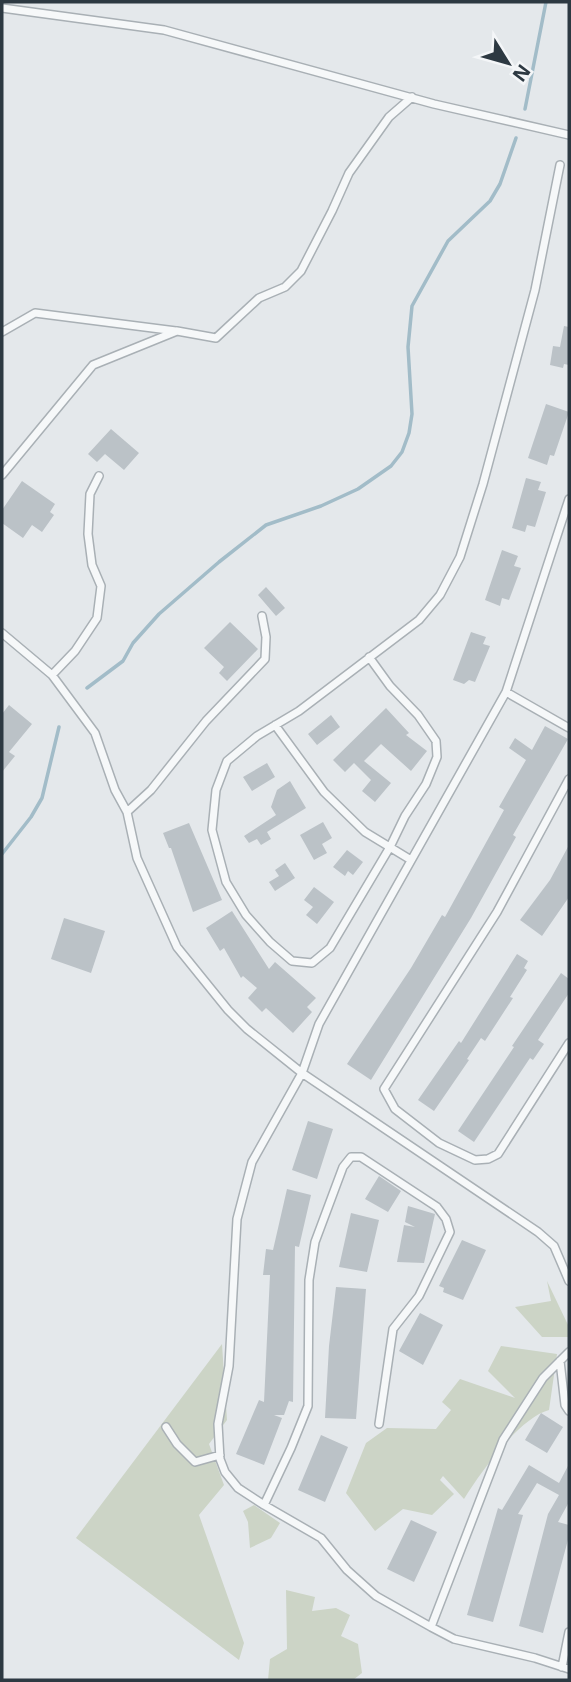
<svg xmlns="http://www.w3.org/2000/svg" width="571" height="1682" font-family="'Open Sans',sans-serif">
<style>
.green{fill:#ccd4c6}
.lines{fill:none;stroke-linecap:round;stroke-linejoin:round}
.stream{stroke:#a2bcc8;stroke-width:3.5}
.building{fill:#bbc2c7}
.service-casing{stroke:#a9b0b5;stroke-width:10}
.service{stroke:#f6f8f9;stroke-width:7}
</style>
<rect width="100%" height="100%" fill="#e4e8eb"/>
<path class="green" d="M547,1281L569,1327V1337H542L515,1307L551,1301Z
M222,1344L227,1420L209,1444L224,1485L199,1515L244,1643L239,1660L76,1538Z
M501,1346L557,1354L549,1410C519,1418 481,1472 464,1499L443,1476L440,1480L454,1494L432,1515L403,1509L375,1531L346,1493L366,1443L387,1428L436,1429L451,1410L442,1402L460,1379L515,1398L488,1371Z
M254,1505L280,1523L271,1538L250,1548L248,1522L243,1511Z
M286,1590L315,1597L312,1611L336,1608L350,1615L341,1636L358,1644L362,1673L353,1680H268L270,1659L287,1649Z"/>
<g class="lines">
<path class="stream" d="M525,109L546,2
M87,688L123,661L133,643L159,614L219,562L266,525L321,506L358,489L391,466L402,452L409,433L412,414L408,347L412,306L448,241L490,201L500,184L516,138
M2,854L31,817L42,798L59,727"/>
</g>
<path class="building" d="M564,326L569,327V365L564,364L563,368L550,365L553,346L560,347Z
M546,404L569,412L554,456L550,455L547,465L528,458Z
M111,429L139,453L124,470L105,454L97,462L88,454Z
M526,478L541,482L538,490L546,492L535,527L527,525L525,532L512,528Z
M22,481L55,504L50,512L54,515L42,532L32,525L23,538L2,523V510Z
M502,550L518,556L514,566L521,568L509,600L502,598L500,606L485,600Z
M266,587L285,608L276,616L258,595Z
M230,622L258,649L227,681L219,673L224,667L204,648Z
M471,632L486,637L483,644L490,646L475,682L469,680L464,684L453,680Z
M9,705L32,724L9,752L15,756L2,772V714Z
M386,708L409,733L406,735L427,751L411,771L381,744L364,761L391,783L375,802L362,791L371,780L354,763L345,772L333,760Z
M331,715L340,727L317,745L308,734Z
M545,726L568,739L513,835L516,837L471,918L371,1080L347,1064L411,968L442,915L445,917L504,810L499,807L526,760L509,748L515,738L532,750Z
M267,763L275,777L252,791L243,777Z
M290,781L306,808L267,832L271,839L261,845L257,839L249,843L244,836L276,815L271,807L277,790Z
M323,822L332,838L322,844L327,853L314,860L300,835Z
M189,823L222,900L193,912L171,848H169L163,833Z
M569,845V897L542,936L520,920L550,880Z
M347,850L363,862L353,875L348,871L345,876L333,867Z
M285,863L295,878L275,891L269,882L279,876L275,870Z
M314,887L334,902L317,924L306,915L313,907L304,900Z
M232,911L269,969L275,962L316,998L307,1007L312,1012L293,1033L266,1008L262,1012L248,998L257,988L243,976L241,978L224,948L220,951L206,928Z
M64,918L105,931L91,973L51,959Z
M517,954L528,961L524,968L527,970L510,997L513,998L485,1041L481,1038L467,1059L469,1060L434,1111L418,1100L459,1041L461,1043Z
M561,973L569,979V993L538,1040L544,1044L533,1060L530,1058L474,1142L458,1131L514,1047L512,1046Z
M308,1121L333,1129L317,1179L292,1170Z
M379,1176L401,1191L388,1212L365,1199Z
M287,1189L311,1195L299,1247L295,1246L293,1402L289,1401L284,1415H274L282,1418L264,1465L236,1454L259,1400L264,1402L270,1275H263L266,1249L273,1250Z
M408,1206L435,1214L424,1263L397,1262L404,1225L415,1227L405,1222Z
M351,1213L379,1220L367,1272L339,1267Z
M462,1240L486,1250L463,1300L443,1292L444,1288L439,1286Z
M336,1287L366,1289L356,1419L325,1418L329,1346Z
M420,1313L443,1325L423,1365L399,1351Z
M541,1413L563,1427L547,1453L525,1440Z
M321,1435L348,1447L325,1502L298,1490Z
M569,1464V1502L558,1522L569,1525V1536L543,1633L519,1626L548,1514L559,1495L537,1483L518,1514L523,1515L493,1622L467,1615L498,1508L502,1510L529,1465L559,1483Z
M411,1520L437,1532L414,1582L387,1569Z"/>
<g class="lines">
<g class="service-casing">
<path id="service" d="M2,8L164,30L434,104L569,135
M2,332L35,313L176,331
M2,475L93,365L177,331L216,338L259,298L285,287L301,271L332,211L349,173L389,117L412,97
M2,633L52,675L95,733L115,790L127,812L137,858L177,947L228,1010L247,1029L302,1073L538,1232L554,1246L569,1281
M369,657L390,686L418,715L436,741L437,757L426,784L405,816L390,847L330,948L312,963L292,961L270,942L246,915L226,882L212,830L216,790L227,761L257,736L299,711L419,620L440,595L460,557L483,484L535,290L560,165
M52,675L75,651L97,618L101,586L92,565L88,534L90,494L99,476
M506,692L569,728
M275,725L324,792L365,832L411,860
M569,779L497,912L384,1089L395,1109L439,1143L475,1160L488,1159L498,1154L569,1043
M127,812L151,790L206,721L265,659L266,637L262,616
M560,1361L565,1405L569,1411
M379,1424L393,1329L419,1296L450,1232L446,1219L437,1207L361,1157H351L343,1167L315,1242L309,1280L308,1406L291,1448L264,1505L321,1538L347,1570L376,1596L431,1627L454,1639L535,1658L569,1669
M166,1427L177,1444L195,1462L220,1455
M264,1505L238,1488L225,1472L220,1459L218,1424L229,1366L237,1219L252,1162L302,1073L319,1024L506,692L569,499
M431,1627L503,1440L543,1378L569,1352
M562,1667L569,1632"/>
</g>
<use href="#service" class="service"/>
</g>
<rect width="571" height="1682" fill="none" stroke="#2d3942" stroke-width="7"/>
<g transform="translate(508 63) rotate(127)" stroke="#f4f6f8" stroke-width="5" paint-order="stroke">
<path d="M0-5L12 26L0 18L-12 26Z" fill="#2d3942"/>
<text y="-10" font-size="19" font-weight="bold" text-anchor="middle" fill="#2d3942">N</text>
</g>
</svg>
